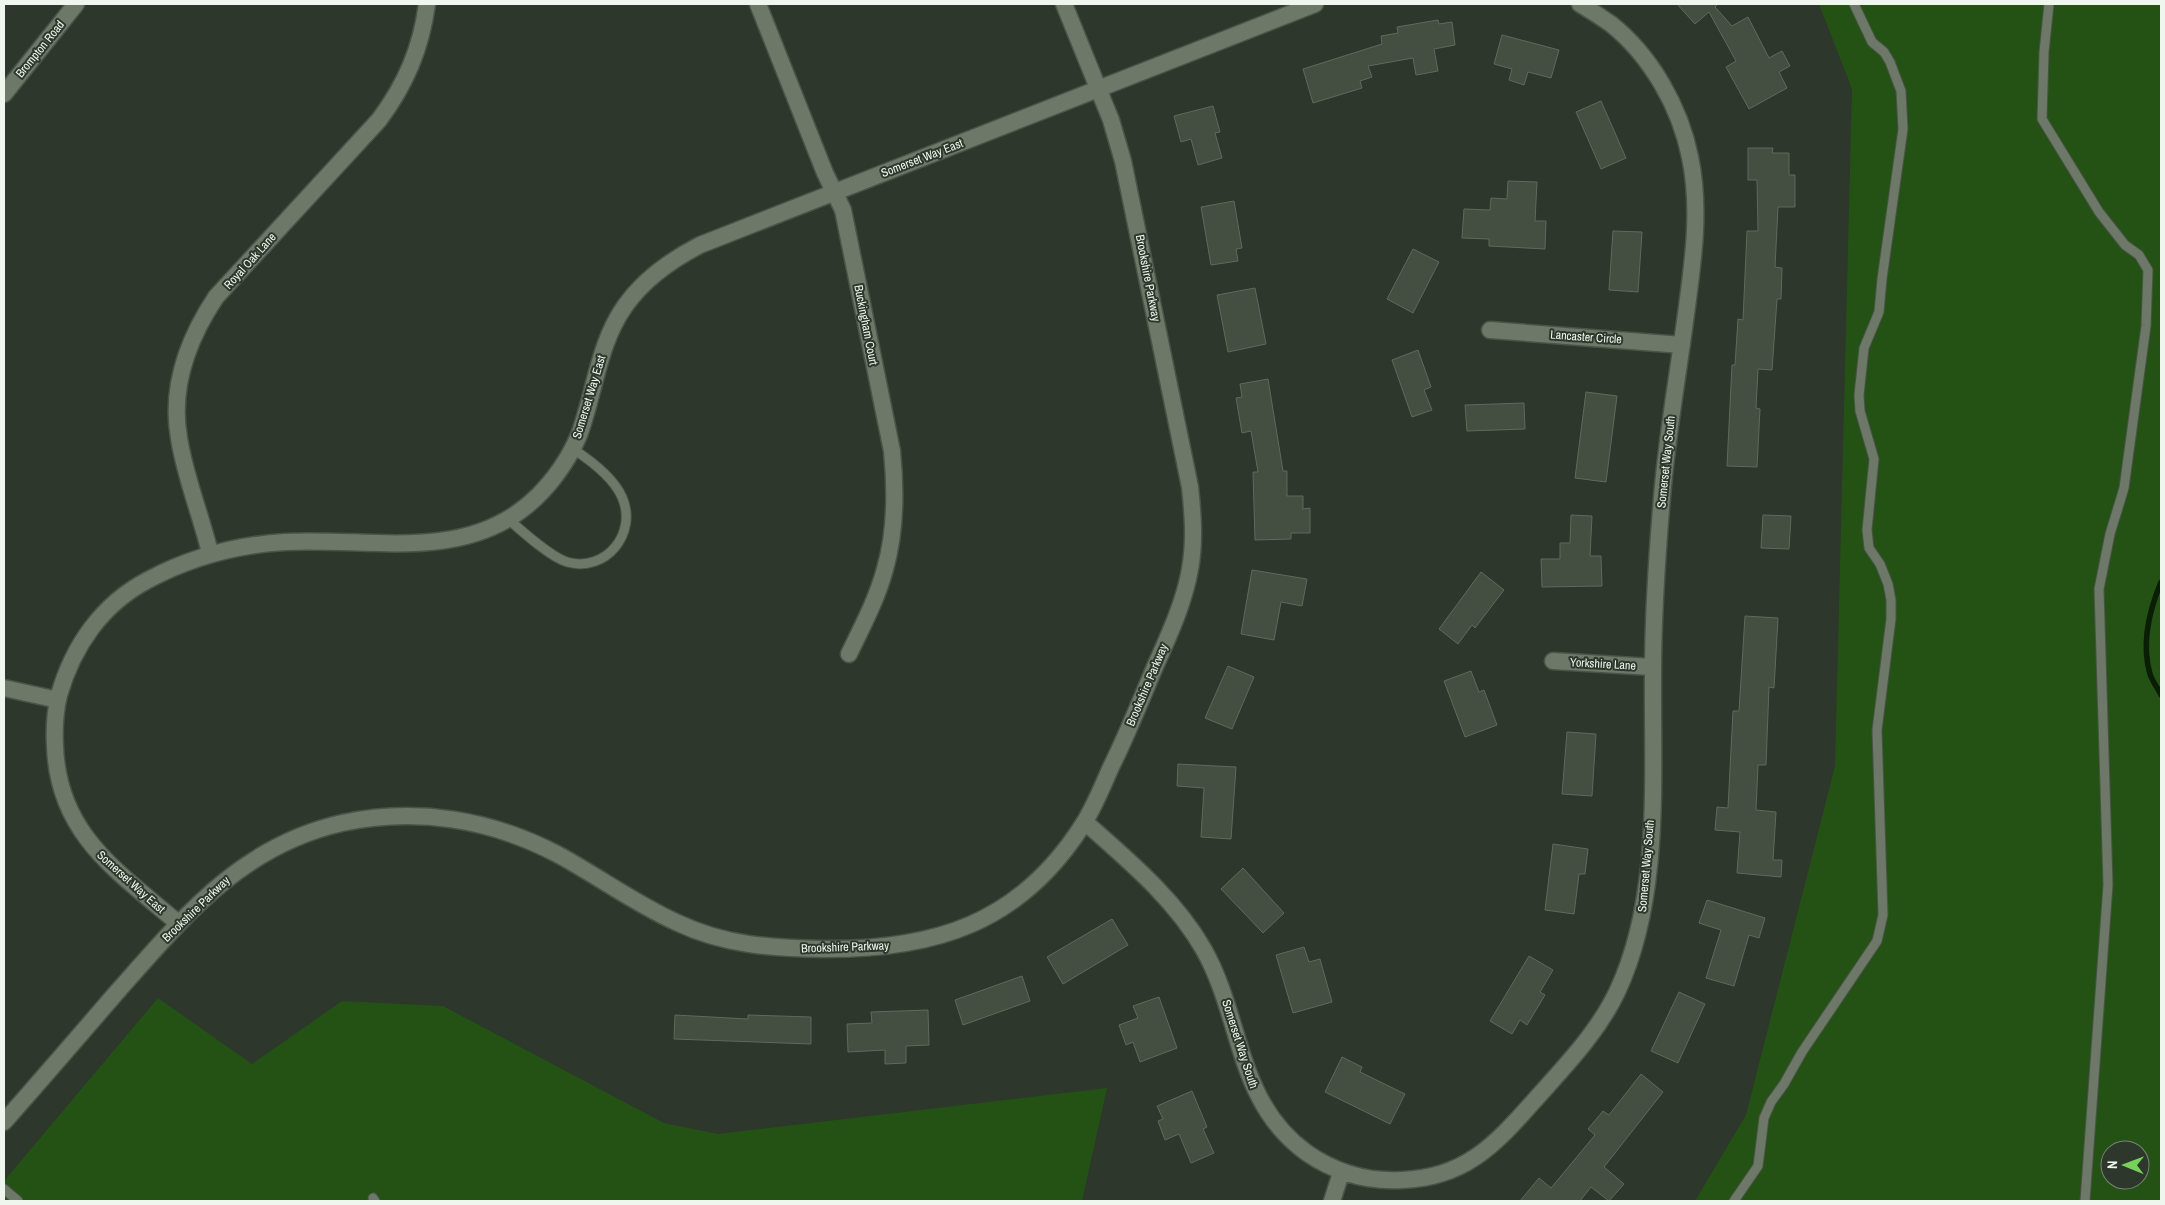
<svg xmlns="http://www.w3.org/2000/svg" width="2165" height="1205" font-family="'Archivo Narrow',sans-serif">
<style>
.green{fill:#245215;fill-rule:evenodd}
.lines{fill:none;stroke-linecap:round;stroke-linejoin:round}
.stream{stroke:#0a1d05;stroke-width:5.5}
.building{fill:#444e41;stroke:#5f6a5c}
.service-casing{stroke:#4a5347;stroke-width:11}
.minor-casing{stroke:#4a5347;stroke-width:19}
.service{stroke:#6d7869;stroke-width:9}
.minor{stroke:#6d7869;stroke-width:16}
.labels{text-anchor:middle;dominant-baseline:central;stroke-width:4;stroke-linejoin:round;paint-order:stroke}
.street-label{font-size:12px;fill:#eff6ed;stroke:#2d372b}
</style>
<rect width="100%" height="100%" fill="#2d372b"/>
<path class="green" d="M1819,4H2161V1201H1695L1746,1115L1835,766L1852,89ZM2110,1150H2140V1180H2110Z
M158,998L252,1064L342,1001L443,1006L664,1123L718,1134L1107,1088L1082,1201H4V1181Z"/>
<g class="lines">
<path class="stream" d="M2161,582C2149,611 2141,643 2150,674C2152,681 2158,688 2161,695"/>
</g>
<path class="building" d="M1677,4H1718L1715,7L1732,26L1748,17L1769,58L1782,51L1790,66L1779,72L1787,88L1749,109L1726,67L1736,61L1709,12L1695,24Z
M1438,20L1439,24L1452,22L1455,45L1434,49L1438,71L1416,75L1413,58L1368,66L1372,77L1360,81L1362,88L1313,103L1303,69L1382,44L1381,36L1398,33L1397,27Z
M1502,35L1559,50L1551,78L1528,72L1524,85L1509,80L1512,69L1494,64Z
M1601,101L1626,158L1601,169L1576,112Z
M1213,106L1220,132L1215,133L1222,158L1198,165L1191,139L1181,142L1174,116Z
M1748,148H1773L1772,153H1789V175H1795V207H1778L1775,267L1782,268L1781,299H1777L1772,370L1758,369L1756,408L1760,409L1757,467L1727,466L1732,365H1735L1738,319L1743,320L1747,231H1758L1757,180H1748Z
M1508,181L1537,182L1535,221H1546L1545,249L1489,246V239L1462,238L1464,209L1490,210L1491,198L1507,199Z
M1234,201L1242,248L1236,249L1238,261L1211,265L1201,207Z
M1613,231L1642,232L1638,292L1609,290Z
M1413,249L1439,262L1413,313L1387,299Z
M1255,288L1266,344L1228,352L1217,295Z
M1418,350L1431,387L1424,390L1432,410L1412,417L1392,360Z
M1268,379L1283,471H1287V496H1303V509L1310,508V533H1291V539L1255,540L1253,472H1258L1251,431L1242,433L1236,398L1242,397L1240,384Z
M1586,392L1617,396L1606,482L1575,478Z
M1524,403L1525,429L1467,431L1465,405Z
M1571,515L1592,516L1590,556H1601L1602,586L1542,587L1541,559H1560V543H1570Z
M1763,515L1791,516L1789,549L1761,548Z
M1252,570L1307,579L1302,606L1281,602L1274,640L1241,634Z
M1481,572L1504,590L1475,628L1472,625L1458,644L1439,629Z
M1745,616L1778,618L1774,688L1769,687L1766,765H1758L1756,810L1776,812L1773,860H1782L1781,877L1737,873L1740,832L1715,830L1717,807L1728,808L1733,711H1739Z
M1228,666L1254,677L1232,729L1205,718Z
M1471,671L1479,692L1484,690L1497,725L1465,737L1444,681Z
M1567,732L1596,734L1592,796L1562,794Z
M1178,764L1236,767L1231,839L1201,837L1204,788L1177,786Z
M1553,844L1588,849L1585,874H1579L1574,914L1545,910Z
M1243,868L1284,913L1263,933L1221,889Z
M1707,900L1765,918L1759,938L1749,935L1734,986L1706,978L1721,930L1699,923Z
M1112,919L1128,945L1063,984L1047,957Z
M1304,947L1309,962L1320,959L1332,1002L1293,1013L1276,955Z
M1529,956L1553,970L1540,992L1545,995L1527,1025L1520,1020L1512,1034L1490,1021Z
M1022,976L1030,1001L963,1025L955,1000Z
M1679,992L1705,1004L1678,1063L1651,1051Z
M1159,997L1177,1048L1140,1062L1133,1042L1126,1045L1119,1025L1138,1018L1133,1006Z
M928,1010L929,1045L906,1046V1063L885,1064V1050L848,1052L847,1024L872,1023L871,1012Z
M675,1015L748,1019V1015L811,1017V1044L674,1039Z
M1342,1057L1362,1067L1360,1072L1405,1094L1390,1124L1325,1092Z
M1641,1074L1663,1092L1604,1167L1624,1184L1609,1201L1591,1187L1580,1201H1520L1539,1178L1551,1188L1595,1135L1588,1129L1603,1111L1609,1115Z
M1192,1091L1207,1127L1203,1129L1214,1153L1191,1163L1179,1134L1165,1140L1158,1121L1163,1119L1157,1106Z"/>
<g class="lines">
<g class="service-casing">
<path id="service" d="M2049,4L2044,52L2042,119L2099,212L2125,245L2139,255L2148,270L2146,326L2124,488L2110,534L2099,589L2108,885L2085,1201
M508,519C522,531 550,557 567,562C606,573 638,533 622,497C613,477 590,460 573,449
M4,1189L18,1201
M373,1198L375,1201
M1734,1201L1758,1166L1764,1118L1771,1102L1784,1084L1802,1052L1877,941L1883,915L1877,730L1891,619V600L1888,584L1880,564L1869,548L1867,530L1874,459L1860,411L1859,395L1864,348L1879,312L1882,279L1903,129L1901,91L1890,62L1884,52L1872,42L1854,4"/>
</g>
<g class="minor-casing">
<path id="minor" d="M758,4L825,173L843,210L892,451C896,491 896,531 885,569C877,599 862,627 849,654
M4,94L76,4
M1490,330L1682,345
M210,553C201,515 185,477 179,438C170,387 188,339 216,297L379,120C406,84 421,48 427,4
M1553,661L1652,667
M4,688L58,700
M1085,822C1129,861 1175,899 1204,950C1243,1020 1236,1102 1307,1153C1336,1173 1367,1182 1402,1180C1464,1178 1495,1145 1533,1102C1563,1068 1597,1034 1617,992C1662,897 1652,776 1653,673C1653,614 1657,556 1662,497C1667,435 1678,375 1686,314C1693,262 1701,209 1690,157C1680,107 1651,56 1611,24C1601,17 1590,10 1580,4
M178,923C117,871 58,834 55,746C54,729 55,712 59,695C73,646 102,604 148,580C191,557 236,545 285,542C362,537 452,561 520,511C545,493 567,464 579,435C595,392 598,344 625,306C644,279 671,260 700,245L1315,4
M4,1122C42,1079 79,1036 117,992C183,918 240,846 342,823C416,807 490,819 557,854C598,876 635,904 678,923C724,945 771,948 822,949C934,950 1019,924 1082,826C1094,808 1102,787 1111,767C1127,735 1140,702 1154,669C1168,637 1184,604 1190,569C1195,542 1193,515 1190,487L1123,161L1111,120L1064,4
M1332,1201L1341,1173"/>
</g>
<use href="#service" class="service"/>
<use href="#minor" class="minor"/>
</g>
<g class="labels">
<g class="street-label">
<text transform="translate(40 49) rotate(-51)">Brompton Road</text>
<text transform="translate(922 158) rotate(-21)">Somerset Way East</text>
<text transform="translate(250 261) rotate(-48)">Royal Oak Lane</text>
<text transform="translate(1148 278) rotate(79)">Brookshire Parkway</text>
<text transform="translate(866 325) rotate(79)">Buckingham Court</text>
<text transform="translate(1586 337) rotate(4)">Lancaster Circle</text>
<text transform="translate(589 397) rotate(-73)">Somerset Way East</text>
<text transform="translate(1666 462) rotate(-84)">Somerset Way South</text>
<text transform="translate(1603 664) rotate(3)">Yorkshire Lane</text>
<text transform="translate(1147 685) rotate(-67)">Brookshire Parkway</text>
<text transform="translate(1646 866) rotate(-85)">Somerset Way South</text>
<text transform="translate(131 882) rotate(42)">Somerset Way East</text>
<text transform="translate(196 909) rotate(-44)">Brookshire Parkway</text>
<text transform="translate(845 947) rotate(-2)">Brookshire Parkway</text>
<text transform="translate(1240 1044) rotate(72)">Somerset Way South</text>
</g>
</g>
<rect width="2165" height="1205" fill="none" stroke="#eff6ed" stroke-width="10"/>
<g transform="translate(2125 1165) rotate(271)"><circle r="24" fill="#2d372b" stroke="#7b8379"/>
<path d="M0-4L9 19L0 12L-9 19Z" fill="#76d25a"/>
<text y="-8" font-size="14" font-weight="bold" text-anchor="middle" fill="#eff6ed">N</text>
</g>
</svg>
